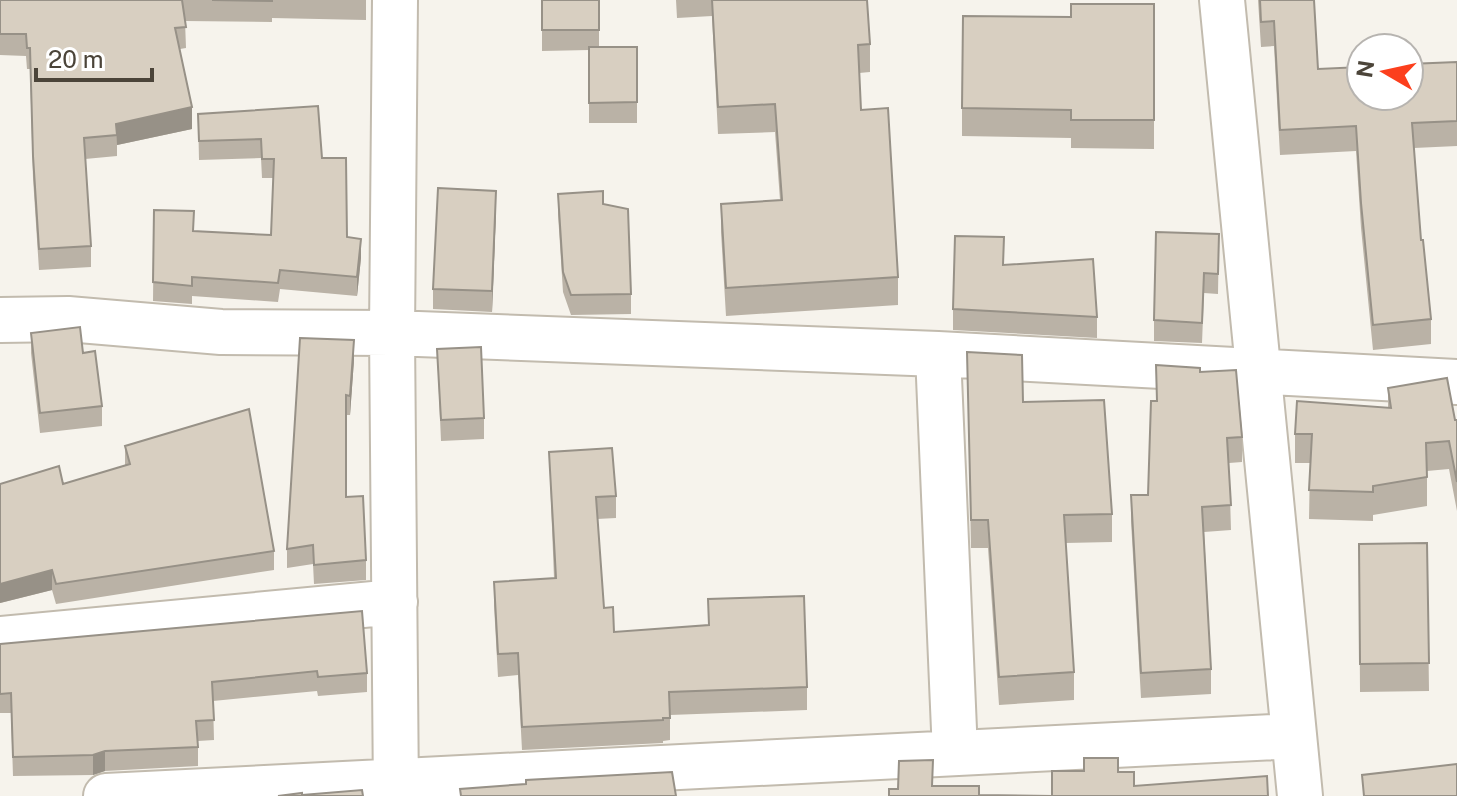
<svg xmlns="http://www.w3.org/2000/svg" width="1457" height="796" font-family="'Public Sans',sans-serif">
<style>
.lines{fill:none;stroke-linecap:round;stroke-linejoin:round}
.minor-casing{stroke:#c2bbae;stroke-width:48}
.minor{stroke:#fff;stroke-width:44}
.wall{fill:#bab2a6}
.shaded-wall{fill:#979187}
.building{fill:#d8cfc1;stroke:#979187;stroke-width:2}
</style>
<rect width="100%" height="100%" fill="#f6f3ec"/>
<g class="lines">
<g class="minor-casing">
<path id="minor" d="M395,0L392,333L396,796
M1222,0L1300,796
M0,320L68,319L221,332L392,333L938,354L1457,382
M938,354L955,753
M0,639L395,602
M106,796L1294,736"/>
</g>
<use href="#minor" class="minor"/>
</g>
<path class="wall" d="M0,0H366V20L272,18V22L185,21L186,48L180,49L192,129L117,145V156L85,159L91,246V267L39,270L33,178L30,69H27L26,56L0,55Z
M542,0H599V47H637V123H589V50L542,51Z
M676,0H867L870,44V72L859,73L861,110L898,277V305L726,316L721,232V204L780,200L775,132L718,134L712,16L677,18Z
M1258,0H1314L1318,69L1457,62V146L1414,148L1421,240L1431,319V344L1373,350L1361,228L1356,151L1280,155L1274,46L1261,47Z
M1154,4V149L1071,148V138L962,136V108L1071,17Z
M198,114L322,158L347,237L361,258L357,296L280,289L278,302L192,296V304L153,301L154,210L194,231L271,235L273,178H262L261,158L199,160Z
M558,194L603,204L631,294V314L571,315L563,292L558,214Z
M496,211L492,312L433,309V289Z
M1219,234L1218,294L1204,293L1202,343L1154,341V320Z
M1004,265L1097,317V338L953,330V309Z
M31,333L83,353L102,406V426L40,433L31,353Z
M437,349L484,418V439L441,441Z
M967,352L1023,402L1112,514V542L1065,543L1074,672V700L999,705L988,548H971Z
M354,360L350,415H346V497L366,560V580L314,584L313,564L287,568V549Z
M1156,365L1200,372L1242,437V462L1229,463L1231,530L1204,532L1211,669V694L1141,698L1131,521V495H1148L1156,401Z
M1388,388L1455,420H1457V511L1449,469L1427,471V506L1373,515V521L1309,519L1310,463H1295V434L1388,407Z
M125,446L274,551V570L56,604L52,590L0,603V484H63L125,466Z
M549,452L616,496V518L597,519L604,608L614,632L708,625V599L807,687V710L670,715V740L663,741V743L522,750L518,675L498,677L494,605V582L554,578Z
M1427,543L1429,691L1360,692L1359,544Z
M0,644L367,673V692L318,696L317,691L213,701L214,740L198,741V766L105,771L93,775L13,776L11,713H0Z"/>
<path class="shaded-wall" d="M192,107V129L117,145L116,124Z
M496,191V211L492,312V291Z
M361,239V258L357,296V277Z
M354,340V360L350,415V396Z
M52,570V590L0,603V584Z
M105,751V771L93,775V755Z"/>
<path class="building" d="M0,0H182L186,27L175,28L192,107L116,124L117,135L84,138L91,246L39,249L33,156L30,48H27L26,34H0Z
M212,0H272V1Z
M542,0H599V30H542Z
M712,0H867L870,44L858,45L861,110L888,108L898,277L726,288L721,204L782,200L775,104L718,107Z
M1260,0H1314L1318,69L1361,67V96H1409V64L1457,62V121L1412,123L1421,240H1423L1431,319L1373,325L1361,203L1356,126L1280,130L1274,21L1261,22Z
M1071,4H1154V120H1071V110L962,108L963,16L1071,17Z
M589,47H637V102L589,103Z
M318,106L322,158H346L347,237L361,239L357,277L280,270L278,283L192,277V286L153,282L154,210L194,211L193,231L271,235L274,159H262L261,139L199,141L198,114Z
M438,188L496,191L492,291L433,289Z
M603,191V204L628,209L631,294L571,295L563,272L558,194Z
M1156,232L1219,234L1218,274L1204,273L1202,323L1154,320Z
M955,236L1004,237L1003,265L1093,259L1097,317L953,309Z
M80,327L83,353L95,351L102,406L40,413L31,333Z
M300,338L354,340L350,396L346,395V497L363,496L366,560L314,565L313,545L287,549Z
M481,347L484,418L441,420L437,349Z
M967,352L1022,355L1023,402L1104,400L1112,514L1064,515L1074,672L999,677L988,520H971Z
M1156,365L1200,368V372L1236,370L1242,437L1227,438L1231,505L1202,507L1211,669L1141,673L1131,495H1148L1151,401H1157Z
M1447,378L1455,420H1457V482L1449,441L1426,443L1427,477L1373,486V492L1309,490L1312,434H1295L1297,401L1391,408L1388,388Z
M249,409L274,551L56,584L52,570L0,584V484L59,466L63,484L130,464L125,446Z
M612,448L616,496L596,497L604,608L613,607L614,632L709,625L708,599L804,596L807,687L669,692L670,718H663V720L522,727L518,653L498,654L494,582L556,578L549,452Z
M1427,543L1429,663L1360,664L1359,544Z
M362,611L367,673L318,677L317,671L212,682L214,720L196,721L198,747L105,751L93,755L13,757L11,693L0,694V644Z
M1084,758H1118V772H1134V786L1267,776L1268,796H889V789H898L899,761L933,760L932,786H979V795L1052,796V771H1084Z
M1457,764V796H1364L1362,775Z
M672,772L676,796H461L460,789L526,784V780Z
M362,790L363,796H278L302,793V795Z"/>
<g transform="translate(1385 72) rotate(279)"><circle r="38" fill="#ffffff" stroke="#b7b4b0" stroke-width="2"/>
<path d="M0-6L14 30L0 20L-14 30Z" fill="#fc3f1d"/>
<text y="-12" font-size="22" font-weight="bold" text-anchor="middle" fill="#4b4439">N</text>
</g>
<path d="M36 68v12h116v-12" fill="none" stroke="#4b4439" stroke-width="4"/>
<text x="48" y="68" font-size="24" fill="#4b4439" stroke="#ffffff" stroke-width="6" paint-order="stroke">20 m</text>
</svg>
